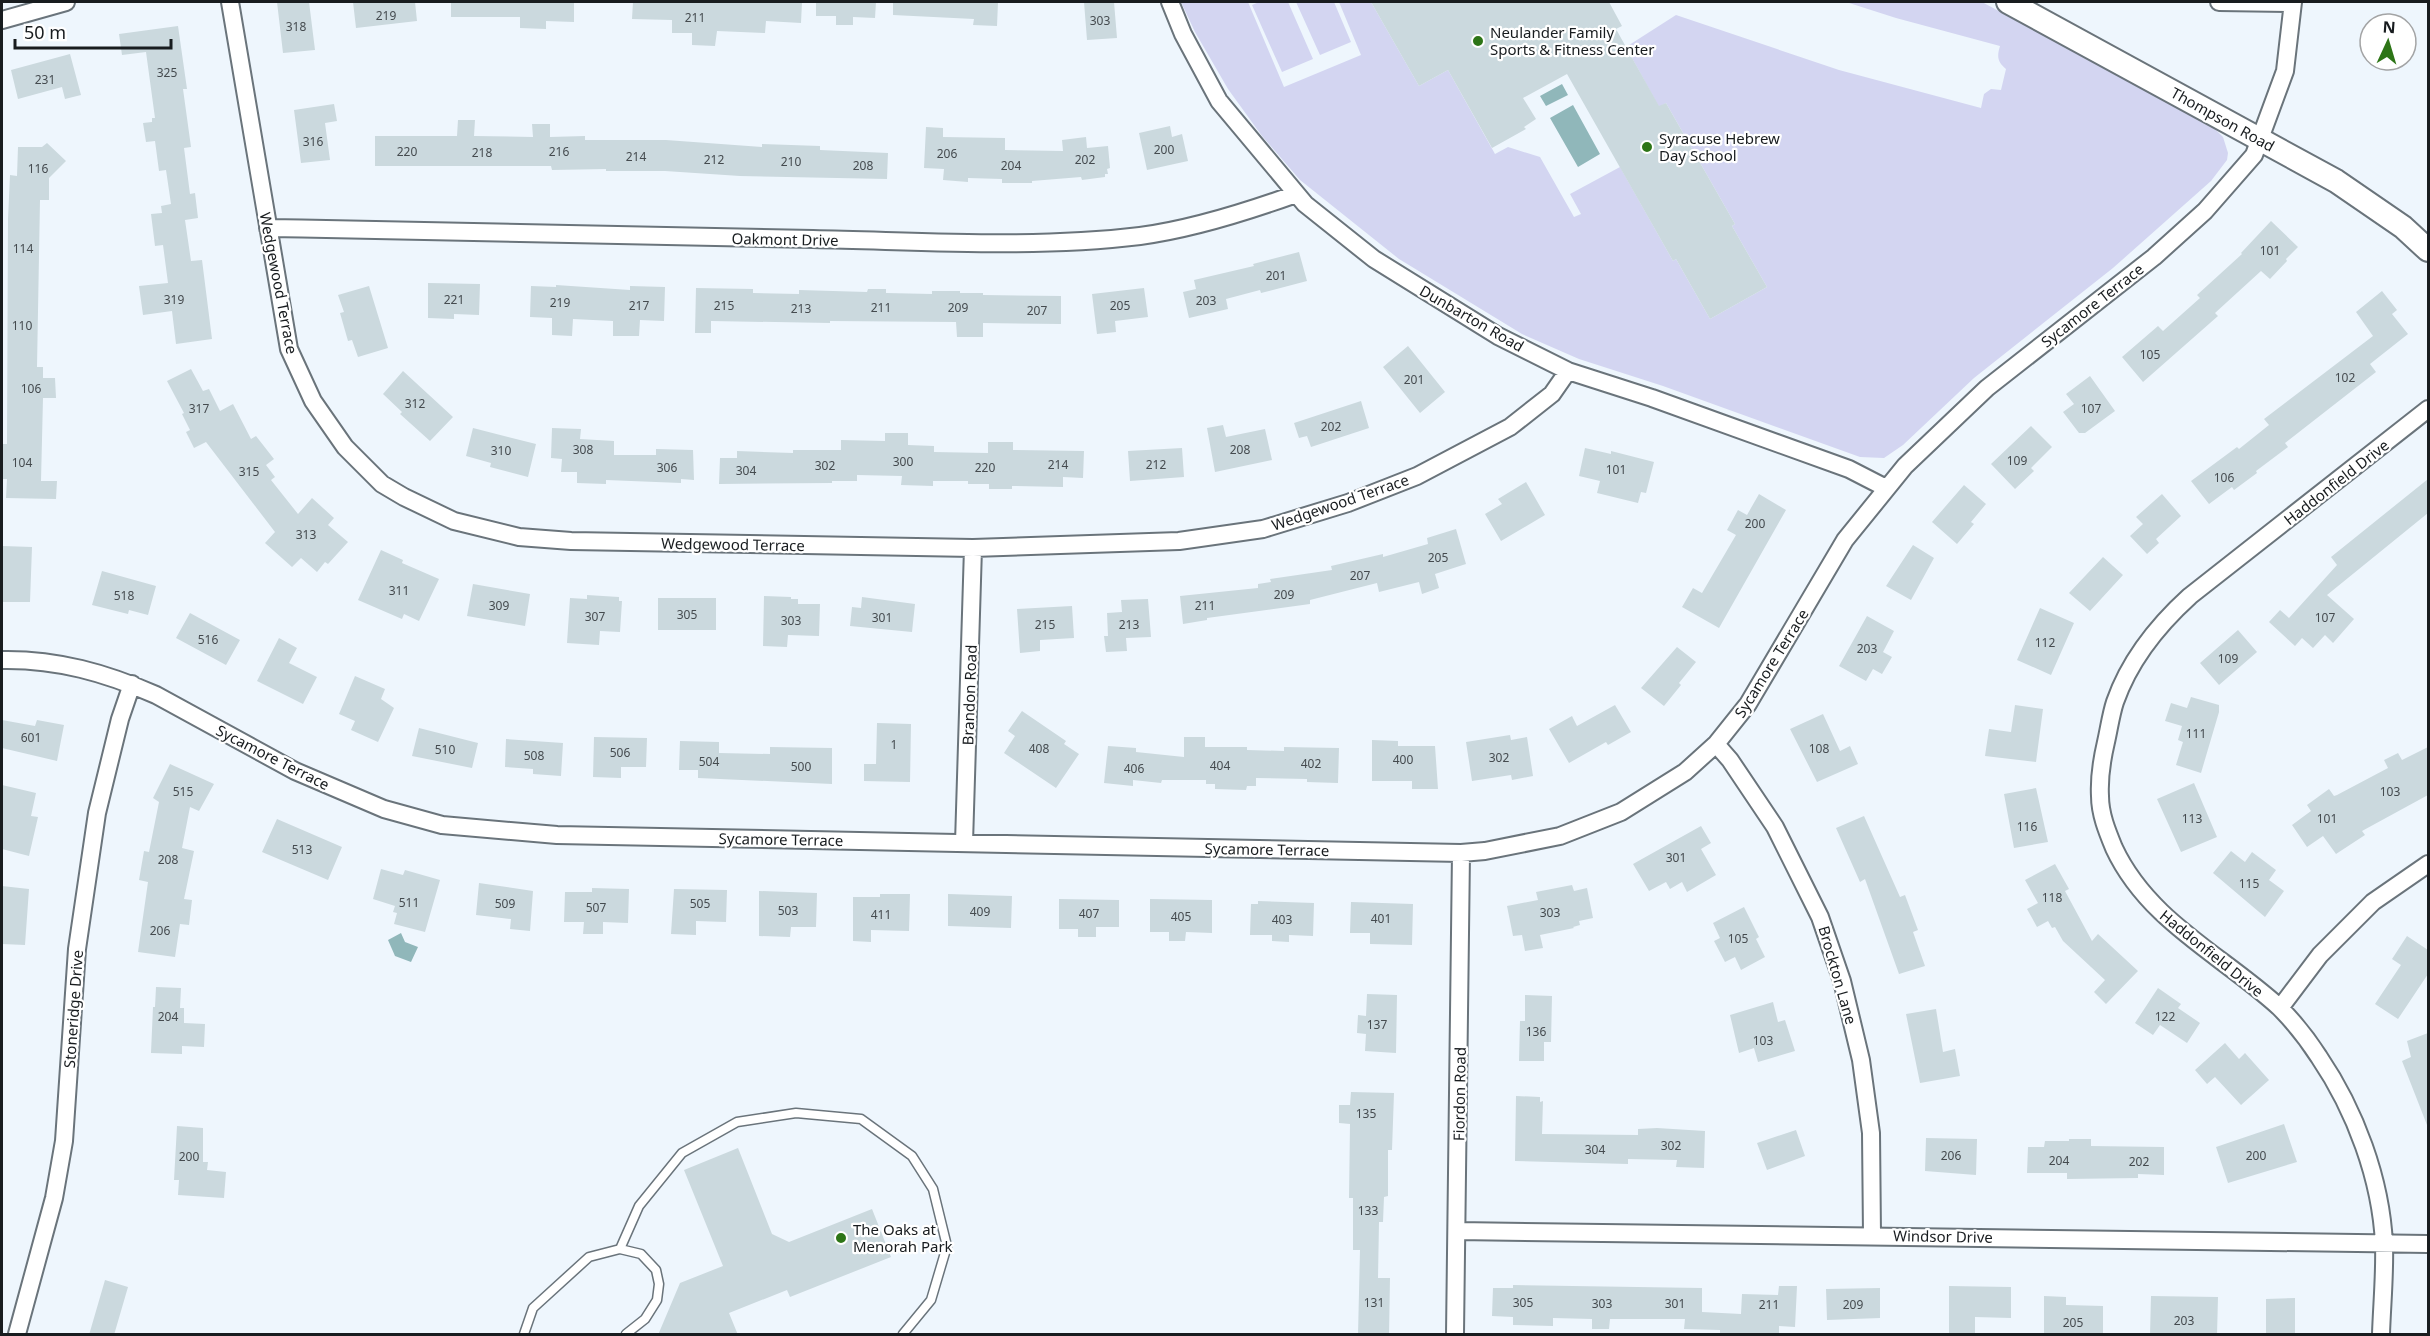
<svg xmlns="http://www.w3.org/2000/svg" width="2430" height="1336" font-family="'Noto Sans',sans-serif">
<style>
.green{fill:#d3d5f1}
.water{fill:#90b7ba}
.building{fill:#cbd9de}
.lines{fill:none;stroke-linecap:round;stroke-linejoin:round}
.lane-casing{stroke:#6a747b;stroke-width:11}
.street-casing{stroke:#6a747b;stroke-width:20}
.secondary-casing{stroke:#6a747b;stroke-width:26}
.lane{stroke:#fff;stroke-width:8}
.street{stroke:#fff;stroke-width:16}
.secondary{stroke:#fff;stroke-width:22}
.poi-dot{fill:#2d7517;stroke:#fff;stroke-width:2}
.labels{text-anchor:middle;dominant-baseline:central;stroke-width:4.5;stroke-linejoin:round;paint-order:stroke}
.number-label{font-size:12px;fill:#454b4f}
.poi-label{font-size:15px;fill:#181c1f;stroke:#fff;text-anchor:start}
.street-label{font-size:15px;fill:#181c1f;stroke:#fff}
</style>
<rect width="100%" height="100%" fill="#eef6fd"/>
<path class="green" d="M1181,2H1248L1284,87L1361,55L1339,2H1371L1419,86L1448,70L1495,154L1508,147L1540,157L1574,217L1581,214L1570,194L1620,167L1673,261L1676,259L1710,319L1767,287L1732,226L1735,224L1666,103L1659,107L1626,47L1676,15L1839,70L1981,108L1984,94L1991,89L2001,90L2006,69C1997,62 1997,56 2000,46L1896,18L1846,2H1982L2212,126L2223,137L2228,153L2227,160L2211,181L2113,268L1974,378L1903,445L1884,458L1860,457L1663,386L1579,359L1522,334L1399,259L1300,180L1262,136L1228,89L1195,32Z
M1259,2H1288L1313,59L1282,72L1252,5Z
M1296,2H1334L1351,42L1320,55Z"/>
<path class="water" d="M1562,84L1568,95L1546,106L1540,96Z
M1573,105L1600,154L1578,167L1550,118Z
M401,933L405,942L418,947L411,962L395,956L388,940Z"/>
<path class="building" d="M277,2H309L315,50L283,53Z
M353,2H415L417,21L356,28Z
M451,2H574V22L546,21V29L520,28V17H451Z
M633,2H802L801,23L766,21L765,33L717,31L715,46L692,45V33H672V20L632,19Z
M816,2H876L875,18L853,17V25H836V16H816Z
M893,2H998L997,26L973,25L974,19L893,15Z
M1084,2H1114L1117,38L1087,40Z
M1371,2H1609L1622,26L1616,29L1626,47L1659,106L1666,103L1735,224L1732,226L1767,287L1710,319L1676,259L1673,261L1567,74L1523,98L1536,119L1524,127L1526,129L1492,148L1448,70L1419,86Z
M178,26L187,89H183L191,147L184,148L190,194L195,193L198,218L185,220L191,261L202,260L212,339L176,344L172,311L143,315L139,286L168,283L163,245L155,246L151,214L162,213L161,206L171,204L166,170L159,171L155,141L146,142L143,123L152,122V118H155L146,52L122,55L119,34Z
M70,54L81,95L65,99L62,87L18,99L11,70Z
M334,104L337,121L325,123L330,160L301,163L294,110Z
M458,120H475L474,136L533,137L532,124H550V137L585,136V140H666L762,147V144L820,146V150L888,153L887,179L740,176L665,171H606V169L552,170L551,166H375V136H457Z
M1170,126L1172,137L1182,134L1188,161L1147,170L1139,133Z
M926,127L943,128V137L1005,138V150L1063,151L1062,140L1086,137L1087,148L1108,146L1110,168L1107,169L1108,174H1105V177L1082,180L1081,177L1032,181V183H1002V179L968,178V182L943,180L944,169L924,168Z
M47,143L66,161L49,178V200H40L37,367H43V378H55L56,398H43L41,481H57L56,499L6,498L7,479H3V444H7L8,219L10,175L17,176L18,147H42Z
M2271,221L2298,247L2286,259L2287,261L2270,279L2261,271L2215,313L2218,316L2143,382L2122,357L2158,326L2163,331L2200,298L2197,295L2242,254L2241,253Z
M1299,252L1307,281L1261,293L1260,290L1226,299L1228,309L1189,318L1183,292L1196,289L1194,280L1254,266L1253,264Z
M428,283L480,284L479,315L454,314V319L428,318Z
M556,285L630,290V286L665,287L664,321L640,320L639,336H613V321L573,319L572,336L552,335V318L530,317L531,286L556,287Z
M369,286L388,348L358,357L352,340L348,341L340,313L344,312L338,295Z
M696,288L753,289V293L799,294V290L867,292L868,289H886V293L932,294V291H960V293H983V295L1061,296V324L983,323V337H957L956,322L830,321V323L711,321V333H695Z
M1144,288L1148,317L1115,321L1116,332L1097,334L1092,294Z
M2382,291L2397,310L2392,314L2408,334L2370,364L2376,372L2285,443L2288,447L2256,471L2257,473L2234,490L2232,487L2209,504L2191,481L2237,447L2239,449L2269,425L2264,419L2373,336L2356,312Z
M1408,346L1445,392L1420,413L1383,367Z
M191,369L203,391L209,389L220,411L233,404L251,439L256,436L274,459L266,465L275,477L271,480L298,514L312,498L334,518L328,525L348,542L328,564L325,562L317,572L301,558L292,567L265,543L275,532L206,442L194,448L186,432L190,430L182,414L184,413L167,381Z
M403,371L453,417L430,441L400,414L402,412L383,394Z
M2090,376L2115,411L2085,433H2079L2063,412L2074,404L2066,394Z
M1361,401L1369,428L1311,447L1307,436L1299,438L1294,423Z
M1223,425L1226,437L1265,429L1272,460L1215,472L1207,428Z
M2031,426L2052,447L2031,468L2034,471L2015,489L1991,464Z
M473,428L536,444L528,477L490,467L491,463L466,456Z
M552,428L581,429L580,439L614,441V455H656V449L693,450L694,480L681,479V483L606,480V484L577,483V472H561L562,459L551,458Z
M885,433H908V445L934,446V452L988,453V442H1013V450L1084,451L1083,478L1063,477V487L1012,486V489H989V484H968V481H933V486L901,485L902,476L857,475V481H832V483L719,484L720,458H737V451L793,453V450H841V440L885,441Z
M1182,448L1184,477L1130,481L1128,451Z
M1585,448L1611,454V451L1654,462L1646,493L1641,492L1638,503L1597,493L1600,481L1579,476Z
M2428,479V513L2327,595L2354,619L2333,643L2325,635L2313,648L2302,638L2295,646L2269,622L2280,610L2289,618L2337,565L2331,557Z
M1526,482L1545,515L1501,541L1485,514L1502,504L1498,499Z
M1964,485L1986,504L1971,522L1974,524L1957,544L1932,522Z
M1759,494L1786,510L1719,628L1682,607L1693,588L1702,593L1736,535L1727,530L1738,510L1747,515Z
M2162,494L2181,516L2156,539L2159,543L2147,554L2130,536L2143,524L2136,517Z
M1456,529L1466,564L1435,574L1439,588L1422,594L1419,582L1379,592L1377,583L1310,600V604L1207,618V620L1183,624L1180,596L1258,588V584L1271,582L1270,579L1332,570L1331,566L1383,554V557L1428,544L1427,538Z
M1913,545L1934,558L1911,600L1886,586Z
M3,546L32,547L30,602H2Z
M381,550L403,560L402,563L439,579L419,621L404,614L402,619L358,600Z
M2103,557L2123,575L2090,611L2069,593Z
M102,571L156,586L148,615L129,610L128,614L92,605Z
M473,584L530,594L525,626L467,616Z
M587,595L619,597V601H622L620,632L600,631L599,645L567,643L570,598L587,599Z
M764,596L791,597V599H798V604H820L819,636L788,635L787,647L763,646Z
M862,597L915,604L912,632L850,626L852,607L861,608Z
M658,598H716V630H658Z
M1148,599L1151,637L1126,638L1127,651L1106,652L1104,636H1108L1107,613L1122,612L1121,600Z
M1072,606L1074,638L1040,640V651L1020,653L1017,609Z
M2040,608L2074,623L2051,675L2017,660Z
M190,613L240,640L226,665L176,638Z
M1867,616L1894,631L1883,652L1892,657L1882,674L1873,669L1866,681L1839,666Z
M2238,630L2257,652L2219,685L2200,663Z
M279,638L297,648L289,663L317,677L303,704L257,681Z
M1677,647L1696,662L1679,683L1681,685L1664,706L1641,688Z
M355,676L385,689L381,699L394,708L378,742L351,730L355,721L339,714Z
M2191,697L2219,705V712L2201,773L2176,765L2183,742L2178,740L2182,726L2165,721L2171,703L2187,708Z
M1615,705L1631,732L1608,745L1606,742L1569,763L1549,729L1572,716L1577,726Z
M2015,705L2043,709L2036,762L1985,756L1989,729L2011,732Z
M1022,711L1066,741L1064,744L1079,754L1056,788L1004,753L1015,736L1008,731Z
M1823,714L1840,751L1850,746L1858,764L1817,782L1790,729Z
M2,720L35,726L37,720L64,725L57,761L2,748Z
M877,723L911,724L910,782L864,781V764H876Z
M419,728L478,743L472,768L412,756Z
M1510,735L1511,740L1527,737L1533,776L1512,780L1511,775L1472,781L1466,742Z
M594,737L647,738L646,767H621V778L593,777Z
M1184,737H1205V747H1247V750L1284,751V747L1339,748L1338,783L1307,782V779L1256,778V786H1247L1246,790L1215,789V784H1206V780H1162L1161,783L1133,780V786L1104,783L1108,746L1136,748V752L1184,757Z
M506,739L563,743L561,776L533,774V769L505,767Z
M1372,740L1398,741V746H1435L1438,789H1412V781H1372Z
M680,741L719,742V753L770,754V747L832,748V784L698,778V770H679Z
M2428,747V795L2362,831L2365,835L2336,854L2323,836L2307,847L2292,825L2311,811L2307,805L2329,789L2334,796L2337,795L2388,768L2384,760L2398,753L2402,760Z
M170,764L214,784L199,811L190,807L182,848L194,851L184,899L192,900L189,925L180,924L175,957L138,952L148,882L139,880L144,851L149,852L159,802L153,798Z
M2194,783L2217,837L2181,852L2157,799Z
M2,785L36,793L31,816L38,817L29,856L2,849Z
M2036,788L2048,842L2014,848L2004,794Z
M1864,816L1900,897L1905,895L1918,930L1913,932L1925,966L1899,974L1865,879L1860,882L1836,828Z
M277,819L342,847L328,880L262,852Z
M1701,826L1711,843L1701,849L1716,875L1687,892L1682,882L1670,889L1666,882L1649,891L1633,864Z
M2231,851L2245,862L2252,852L2276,870L2269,880L2284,891L2265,917L2213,873Z
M2055,864L2069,889L2065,891L2092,941L2098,934L2138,971L2106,1004L2094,992L2105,980L2063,941L2055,927L2052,928L2048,921L2037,927L2027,909L2038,903L2025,880Z
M381,869L403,875L405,870L440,880L425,932L394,924L397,913L393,912L395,906L373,899Z
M479,883L533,891L530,931L510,929L511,919L476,915Z
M1572,885L1574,891L1587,888L1593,918L1579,921L1580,925L1573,927L1574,928L1540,935L1543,948L1525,951L1522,935L1513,936L1507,906L1538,900L1536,892Z
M2,886L29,889L25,945L2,944Z
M592,888L629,889L628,923L603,922V934H583L584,922H564L565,892H592Z
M674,889L727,890L726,922L696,921V935L671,934Z
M759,891L817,893L816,927H791L790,937L759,936Z
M880,894H910L909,931L871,930V942L853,941V897H880Z
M948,894L1012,896L1011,928L948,926Z
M1059,899L1119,900V927H1096V937H1078V929H1059Z
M1150,899L1212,900V933L1186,932L1185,941H1169V932H1150Z
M1258,901L1314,903L1313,936L1289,935V942L1272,941V935H1250L1251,904H1258Z
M1351,902L1413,904L1412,945L1370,944V933H1350Z
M1744,907L1759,937L1756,939L1765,957L1741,970L1735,957L1725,962L1714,941L1720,938L1713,923Z
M2407,936L2428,950V974L2398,1019L2375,1004L2401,965L2392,959Z
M156,987L181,988L180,1008H184V1023L205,1024L204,1047L182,1046V1054L151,1053L153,1007H155Z
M2158,988L2181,1004L2178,1008L2200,1023L2187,1043L2160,1025L2153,1035L2135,1023Z
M1367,994L1397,995L1396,1053L1365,1051L1366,1034L1357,1033L1358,1015L1366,1016Z
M1525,995L1552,996L1551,1042H1544V1061H1519L1520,1021H1525Z
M1773,1002L1778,1022L1785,1020L1795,1051L1758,1062L1754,1048L1739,1053L1730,1015Z
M1936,1009L1943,1052L1955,1049L1960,1076L1920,1083L1906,1014Z
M2428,1033V1125H2427L2402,1061L2411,1057L2407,1041Z
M2225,1043L2239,1059L2245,1053L2269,1080L2241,1105L2215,1077L2207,1084L2195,1070Z
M1351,1092L1394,1093L1392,1150H1388V1196L1384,1197L1383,1222H1379L1378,1278H1390L1389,1335H1358L1360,1250H1353V1198H1349L1350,1124L1339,1123V1105H1350Z
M1516,1096L1540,1097V1102L1543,1101L1542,1134L1638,1135V1129L1657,1128L1705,1131L1704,1168L1676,1167L1677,1160L1628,1159V1164L1515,1161Z
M2284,1124L2297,1162L2228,1183L2216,1147Z
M177,1126L203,1128V1162H208L207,1170L226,1172L224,1198L178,1195L179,1180H174Z
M1796,1130L1805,1156L1767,1170L1757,1143Z
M1926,1138L1977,1139L1976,1175L1925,1171Z
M2069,1139H2091V1146L2164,1147V1175L2138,1174V1178L2067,1179V1173H2027L2028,1147H2044L2045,1141H2069Z
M738,1148L772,1234L789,1242L872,1209L891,1257L790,1297L787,1290L729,1313L738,1335H658L680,1283L723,1266L684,1170Z
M105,1280L128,1287L114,1335H89Z
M1513,1285L1702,1288V1312L1741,1314L1742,1294L1778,1295L1779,1286H1797L1795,1327L1779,1326V1335H1720V1330L1684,1329L1685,1319H1610L1609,1329H1592V1319L1553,1318V1326L1513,1325V1317L1492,1316L1493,1288H1513Z
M1949,1286L2011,1287V1318L1975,1317V1335H1949Z
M1880,1288V1318L1827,1320L1826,1289Z
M2044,1296L2066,1297V1305L2103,1306V1335H2044Z
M2151,1296L2218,1297L2217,1335H2150Z
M2295,1298V1335H2266V1299Z"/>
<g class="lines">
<g class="lane-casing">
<path id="lane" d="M620,1249L639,1206L682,1153L737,1122L796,1113L861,1119L912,1156L933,1189L947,1246L931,1300L903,1334
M524,1334L533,1308L589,1257L620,1249L641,1254L656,1270L659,1284L657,1300L645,1319L626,1334"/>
</g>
<g class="street-casing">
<path id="street" d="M230,2L289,349L313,401L345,447L382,484L404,497L454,521L519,537L571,541L973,548L1179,541L1263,529L1348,503L1417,476L1510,427L1552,394L1568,371
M1170,2L1183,34L1219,101L1305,204L1374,259L1498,336L1568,371L1652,398L1849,469L1886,488
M2219,2L2293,3
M2,20L66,2
M268,228C450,230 632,237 813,239C922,241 1032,249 1140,236C1193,229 1246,212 1296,194
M2,660C57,659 106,673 156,695L295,771L384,809L442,825L557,835L1461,853L1485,851L1560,836L1621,812L1685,772L1716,744L1748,704L1845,540L1905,466L1987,388L2154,257L2205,211L2254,155L2285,71L2293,2
M1716,744L1730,760L1775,827L1820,917L1842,981L1861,1060L1871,1133L1872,1235
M964,843L973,548
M2280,1008L2320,955L2373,902L2428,864
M1457,1231L2428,1244
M17,1334L54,1198L64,1141L77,949L97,813L120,719L132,684
M1455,1334L1461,853
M2381,1334C2382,1304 2385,1274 2384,1244C2381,1179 2355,1110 2319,1057C2308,1040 2293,1021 2279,1007C2222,955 2148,921 2114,848C2107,831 2100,814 2100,796C2099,778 2102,759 2106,742C2109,729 2111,714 2115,702C2130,659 2158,625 2190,596L2428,409"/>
</g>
<g class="secondary-casing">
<path id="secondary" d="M2008,2L2336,181L2403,227L2428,250"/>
</g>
<use href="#lane" class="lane"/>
<use href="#street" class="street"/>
<use href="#secondary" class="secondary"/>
</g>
<g class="poi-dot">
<circle cx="1478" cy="41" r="6"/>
<circle cx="1647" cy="147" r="6"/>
<circle cx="841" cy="1238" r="6"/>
</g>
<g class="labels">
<g class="number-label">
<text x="386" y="15">219</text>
<text x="695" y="17">211</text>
<text x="1100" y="20">303</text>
<text x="296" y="26">318</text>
<text x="167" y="72">325</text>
<text x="45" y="79">231</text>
<text x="313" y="141">316</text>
<text x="1164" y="149">200</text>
<text x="407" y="151">220</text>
<text x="559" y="151">216</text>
<text x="482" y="152">218</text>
<text x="947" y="153">206</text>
<text x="636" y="156">214</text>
<text x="714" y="159">212</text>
<text x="1085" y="159">202</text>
<text x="791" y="161">210</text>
<text x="863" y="165">208</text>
<text x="1011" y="165">204</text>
<text x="38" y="168">116</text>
<text x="23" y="248">114</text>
<text x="2270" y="250">101</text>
<text x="1276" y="275">201</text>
<text x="174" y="299">319</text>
<text x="454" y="299">221</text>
<text x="1206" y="300">203</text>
<text x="560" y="302">219</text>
<text x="639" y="305">217</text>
<text x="724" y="305">215</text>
<text x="1120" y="305">205</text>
<text x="881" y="307">211</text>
<text x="958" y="307">209</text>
<text x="801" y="308">213</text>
<text x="1037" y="310">207</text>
<text x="22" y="325">110</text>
<text x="2150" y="354">105</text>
<text x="2345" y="377">102</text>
<text x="1414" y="379">201</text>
<text x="31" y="388">106</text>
<text x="415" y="403">312</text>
<text x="199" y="408">317</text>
<text x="2091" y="408">107</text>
<text x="1331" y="426">202</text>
<text x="583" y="449">308</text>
<text x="1240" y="449">208</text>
<text x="501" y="450">310</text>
<text x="2017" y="460">109</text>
<text x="903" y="461">300</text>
<text x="22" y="462">104</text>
<text x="1058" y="464">214</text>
<text x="1156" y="464">212</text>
<text x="825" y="465">302</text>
<text x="667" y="467">306</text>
<text x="985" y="467">220</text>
<text x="1616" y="469">101</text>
<text x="746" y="470">304</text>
<text x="249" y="471">315</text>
<text x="2224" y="477">106</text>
<text x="1755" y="523">200</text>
<text x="306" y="534">313</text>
<text x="1438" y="557">205</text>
<text x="1360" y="575">207</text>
<text x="399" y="590">311</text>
<text x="1284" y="594">209</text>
<text x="124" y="595">518</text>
<text x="499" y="605">309</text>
<text x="1205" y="605">211</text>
<text x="687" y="614">305</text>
<text x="595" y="616">307</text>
<text x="882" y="617">301</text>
<text x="2325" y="617">107</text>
<text x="791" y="620">303</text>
<text x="1045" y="624">215</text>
<text x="1129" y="624">213</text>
<text x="208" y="639">516</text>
<text x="2045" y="642">112</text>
<text x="1867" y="648">203</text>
<text x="2228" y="658">109</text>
<text x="2196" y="733">111</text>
<text x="31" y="737">601</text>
<text x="894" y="744">1</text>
<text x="1039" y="748">408</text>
<text x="1819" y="748">108</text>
<text x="445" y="749">510</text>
<text x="620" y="752">506</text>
<text x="534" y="755">508</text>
<text x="1499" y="757">302</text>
<text x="1403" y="759">400</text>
<text x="709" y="761">504</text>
<text x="1311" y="763">402</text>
<text x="1220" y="765">404</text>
<text x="801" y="766">500</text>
<text x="1134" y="768">406</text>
<text x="183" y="791">515</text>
<text x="2390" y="791">103</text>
<text x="2192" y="818">113</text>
<text x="2327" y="818">101</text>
<text x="2027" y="826">116</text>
<text x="302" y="849">513</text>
<text x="1676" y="857">301</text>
<text x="168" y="859">208</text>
<text x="2249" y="883">115</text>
<text x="2052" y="897">118</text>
<text x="409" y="902">511</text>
<text x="505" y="903">509</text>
<text x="700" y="903">505</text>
<text x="596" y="907">507</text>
<text x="788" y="910">503</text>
<text x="980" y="911">409</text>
<text x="1550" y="912">303</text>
<text x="1089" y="913">407</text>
<text x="881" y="914">411</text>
<text x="1181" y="916">405</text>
<text x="1381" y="918">401</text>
<text x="1282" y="919">403</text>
<text x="160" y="930">206</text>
<text x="1738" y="938">105</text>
<text x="168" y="1016">204</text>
<text x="2165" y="1016">122</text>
<text x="1377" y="1024">137</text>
<text x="1536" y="1031">136</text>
<text x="1763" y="1040">103</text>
<text x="1366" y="1113">135</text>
<text x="1671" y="1145">302</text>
<text x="1595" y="1149">304</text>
<text x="1951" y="1155">206</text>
<text x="2256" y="1155">200</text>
<text x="189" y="1156">200</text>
<text x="2059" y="1160">204</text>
<text x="2139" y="1161">202</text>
<text x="1368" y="1210">133</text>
<text x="1374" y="1302">131</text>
<text x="1523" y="1302">305</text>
<text x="1602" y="1303">303</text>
<text x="1675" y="1303">301</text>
<text x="1769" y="1304">211</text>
<text x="1853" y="1304">209</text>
<text x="2184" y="1320">203</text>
<text x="2073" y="1322">205</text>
</g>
<g class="poi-label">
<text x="1490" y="32">Neulander Family<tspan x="1490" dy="17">Sports &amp; Fitness Center</tspan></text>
<text x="1659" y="138">Syracuse Hebrew<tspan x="1659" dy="17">Day School</tspan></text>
<text x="853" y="1229">The Oaks at<tspan x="853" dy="17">Menorah Park</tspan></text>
</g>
<g class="street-label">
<text transform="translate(2223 119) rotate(29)">Thompson Road</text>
<text transform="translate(785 239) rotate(1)">Oakmont Drive</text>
<text transform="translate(279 283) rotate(79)">Wedgewood Terrace</text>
<text transform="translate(2092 305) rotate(-38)">Sycamore Terrace</text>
<text transform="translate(1472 318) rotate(30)">Dunbarton Road</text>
<text transform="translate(2336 482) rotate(-38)">Haddonfield Drive</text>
<text transform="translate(1340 502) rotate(-19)">Wedgewood Terrace</text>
<text transform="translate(733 544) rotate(1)">Wedgewood Terrace</text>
<text transform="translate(1771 663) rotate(-58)">Sycamore Terrace</text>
<text transform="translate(969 695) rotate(-88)">Brandon Road</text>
<text transform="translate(273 757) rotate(27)">Sycamore Terrace</text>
<text transform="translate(781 839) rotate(1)">Sycamore Terrace</text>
<text transform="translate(1267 849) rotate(1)">Sycamore Terrace</text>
<text transform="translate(2212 953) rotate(39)">Haddonfield Drive</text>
<text transform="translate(1838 975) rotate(74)">Brockton Lane</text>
<text transform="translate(73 1009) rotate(-86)">Stoneridge Drive</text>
<text transform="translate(1459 1094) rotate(-89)">Fiordon Road</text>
<text transform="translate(1943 1236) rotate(1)">Windsor Drive</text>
</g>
</g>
<rect width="2430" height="1336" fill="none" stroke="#181c1f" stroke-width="6"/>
<g transform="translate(2388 42) rotate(4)"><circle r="28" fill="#ffffff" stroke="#a3a4a5" stroke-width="1.5"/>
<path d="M0-4.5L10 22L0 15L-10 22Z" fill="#2d7517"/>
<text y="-9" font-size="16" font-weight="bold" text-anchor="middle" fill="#181c1f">N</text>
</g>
<path d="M15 39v9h156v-9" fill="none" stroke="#181c1f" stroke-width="3"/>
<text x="24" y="39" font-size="18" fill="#181c1f" stroke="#ffffff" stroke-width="4.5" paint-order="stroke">50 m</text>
</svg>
